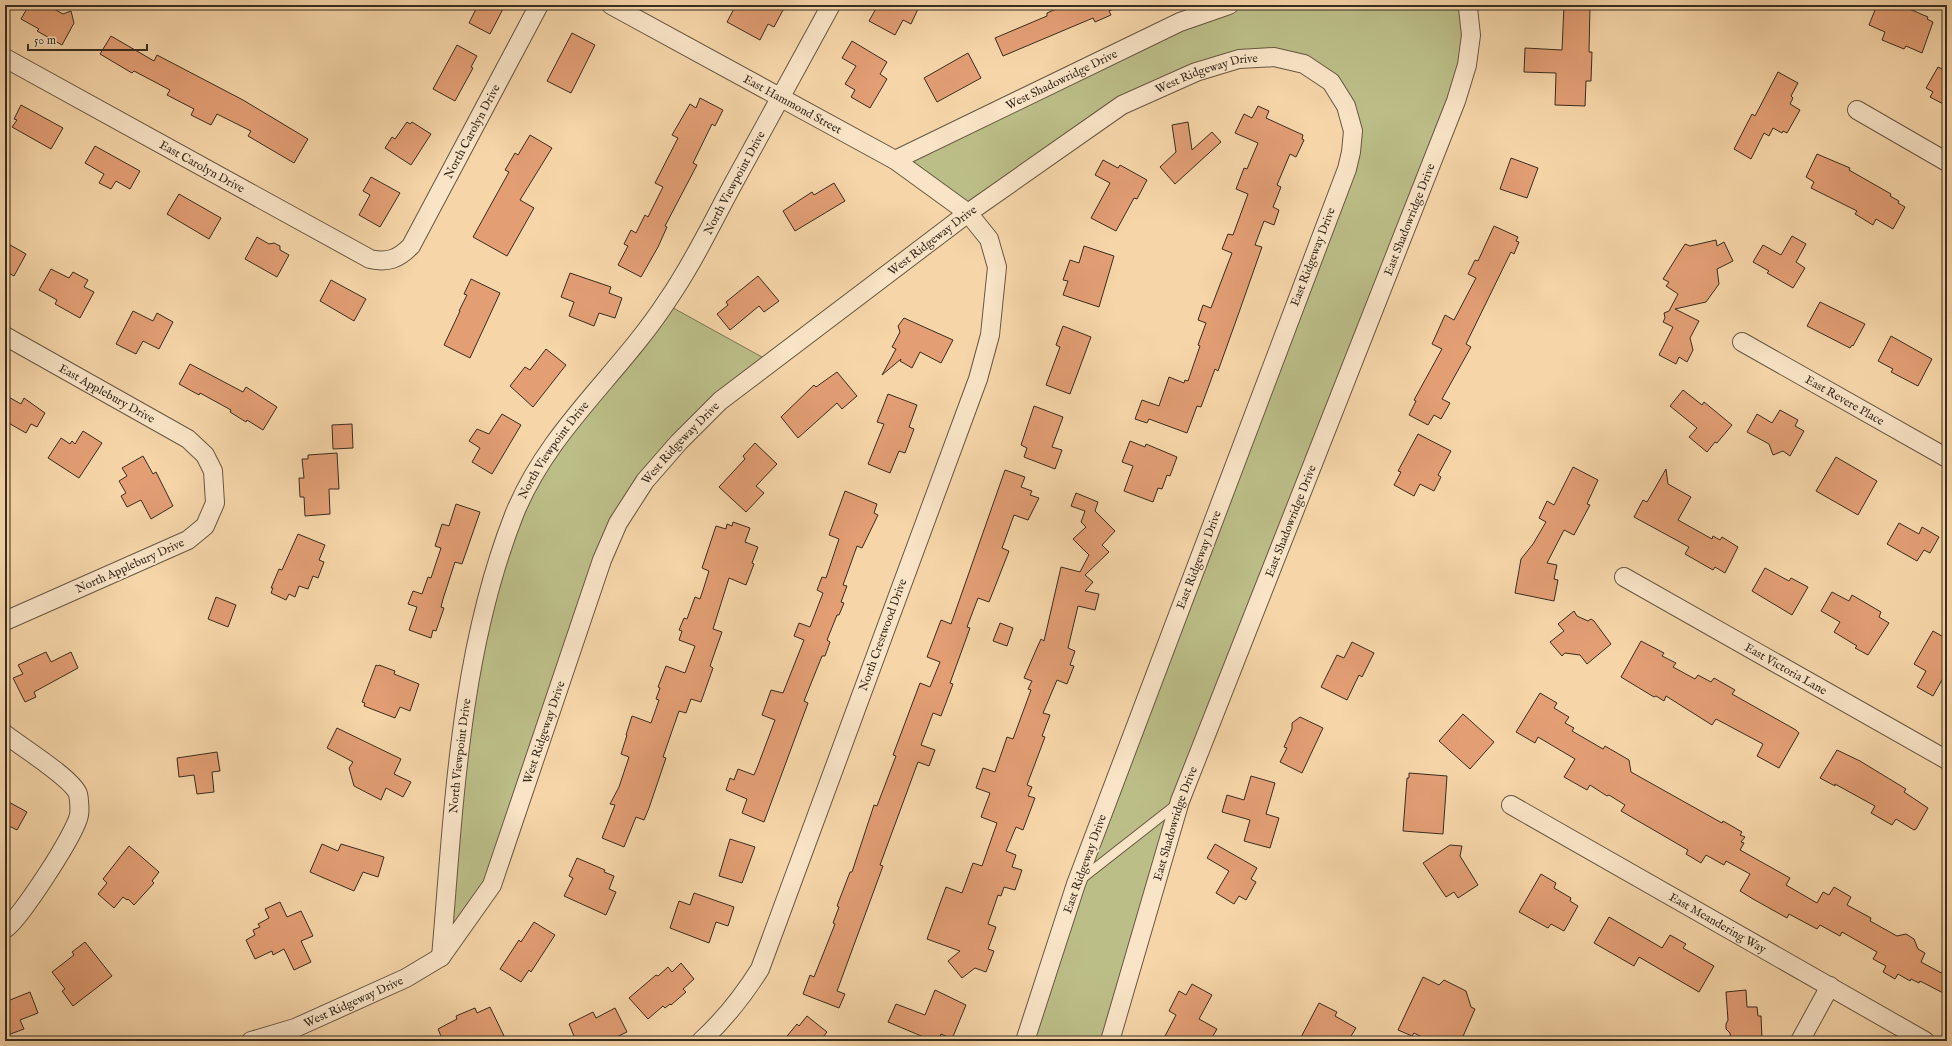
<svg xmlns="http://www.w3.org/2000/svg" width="1952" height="1046" font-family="'IM FELL English',serif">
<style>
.green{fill:#bcbe88;stroke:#7a7654}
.building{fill:#e39e74;stroke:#392d1f}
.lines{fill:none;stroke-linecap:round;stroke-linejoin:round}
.lane-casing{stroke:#685742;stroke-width:11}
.street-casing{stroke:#685742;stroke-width:20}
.lane{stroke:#f9e4c7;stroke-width:9}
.street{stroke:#f9e4c7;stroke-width:18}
.labels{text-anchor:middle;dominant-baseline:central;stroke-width:4;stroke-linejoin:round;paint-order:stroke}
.street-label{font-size:12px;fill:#392d1f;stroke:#f9e4c7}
</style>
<rect width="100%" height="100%" fill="#f6d6a9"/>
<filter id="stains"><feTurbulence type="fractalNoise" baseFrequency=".005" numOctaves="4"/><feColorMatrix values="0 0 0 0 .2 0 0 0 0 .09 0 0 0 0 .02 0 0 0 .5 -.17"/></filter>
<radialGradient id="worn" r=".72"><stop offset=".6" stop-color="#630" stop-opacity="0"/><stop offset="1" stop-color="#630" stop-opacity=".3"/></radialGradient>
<path class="green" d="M1229,5H1466L1467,65L1180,801L1110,1041H1025L1347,169L1346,106L1304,64L1239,59L1122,105L968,213L895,160Z
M666,304L771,362L720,401L618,523L492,885L441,957L460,746L515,513Z"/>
<path class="building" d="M29,5H47L63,14L71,11L74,23L62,45L37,31L39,29L21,19Z
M478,5H505L490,34L469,23Z
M736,5H773L783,10L774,27L768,24L760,40L727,22Z
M878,5H910L918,9L911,24L903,20L895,35L869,21Z
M1065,5H1122L1109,11L1111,15L1095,22L1093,18L1003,56L995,38L1047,16V13Z
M1564,5H1590L1589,52H1592L1591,81H1586L1585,106L1555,105L1556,73L1524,72L1525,48L1562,50Z
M1877,5H1900L1928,17L1927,19L1933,22L1922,53L1906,46L1904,49L1882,40L1885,32L1869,25Z
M572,33L595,45L571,93L547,81Z
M111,36L154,61L157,55L243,100L308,139L294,163L248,136L251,131L217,114L211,125L191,115L194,109L167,95L170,90L134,71L132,73L100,54Z
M852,41L887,62L880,74L887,79L870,108L851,97L855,90L845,84L856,66L842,58Z
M457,45L477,56L471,67L473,68L455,101L433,89Z
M968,53L981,78L937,102L924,78Z
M1938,67L1946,71L1947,69V106L1930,97L1933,92L1926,88Z
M1778,72L1798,83L1791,96L1793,98L1790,104L1800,110L1787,133L1783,131L1782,133L1773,128L1769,136L1764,133L1751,159L1734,149L1752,114L1755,116Z
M700,98L723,110L715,126L712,124L693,163L697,165L665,226L667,227L658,247L641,277L618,265L628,246L624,244L631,230L636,233L645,215L648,217L663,187L655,183L678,138L672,135L690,104L696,108Z
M21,105L63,128L51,149L12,127L17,120L14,119Z
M1258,106L1269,111L1266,118L1303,135L1302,139L1304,140L1296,157L1290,154L1277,185L1281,187L1273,207L1279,210L1274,225L1264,221L1255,245L1262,247L1237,318L1218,371L1215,369L1201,407L1197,406L1187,433L1149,419L1147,423L1135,419L1142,400L1159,406L1169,377L1184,383L1185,380L1188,381L1200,346L1198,345L1206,323L1198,320L1203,305L1211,308L1232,253L1222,249L1228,234L1233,235L1248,194L1236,189L1244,168L1247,169L1258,143L1235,133L1244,114L1252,118Z
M407,122L410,124L412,122L431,134L411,165L385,148L392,137L395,139Z
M1188,122L1192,150L1212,132L1221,142L1175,184L1160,167L1176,152L1172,125Z
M530,135L552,148L520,200L534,208L507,256L473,237L509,172L505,170L515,153L518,155Z
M95,146L140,171L130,189L116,181L111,189L99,183L104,174L85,163Z
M1817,154L1850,168L1849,170L1891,194L1890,196L1899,201L1898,203L1905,207L1893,229L1876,219L1873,225L1855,214L1857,211L1811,188L1814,182L1806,177Z
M1511,158L1538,168L1527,198L1500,189Z
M1103,160L1118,168L1120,165L1147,180L1137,199L1134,198L1116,231L1091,218L1110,183L1095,175Z
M371,177L400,193L380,227L359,215L370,195L363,191Z
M834,183L845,201L795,231L783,211L812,192L814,195Z
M179,194L221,218L209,239L167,214Z
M1494,226L1518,237L1516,241L1519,242L1514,254L1511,252L1466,344L1471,347L1442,399L1450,403L1441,419L1434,415L1428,425L1409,415L1416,401L1414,400L1442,349L1432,344L1445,315L1454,320L1476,278L1468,274L1475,260L1478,261Z
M1792,236L1806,244L1796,262L1805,268L1793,288L1767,273L1769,271L1753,262L1763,245L1781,255Z
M257,237L269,244L274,243L280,246V250L289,255L277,277L245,259Z
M1716,240L1717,246L1724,242L1733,261L1717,269L1719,284L1706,302L1675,309L1699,321L1690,338L1693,350L1687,362L1679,357L1676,364L1659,355L1673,327L1663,322L1665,318L1664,313L1669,311L1678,294L1666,286L1669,282L1663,279L1685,244L1690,246Z
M5,242L26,254L14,276L5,271Z
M1084,246L1114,256L1099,307L1063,295L1068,281L1063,280L1070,260L1079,263Z
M51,269L69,278L73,272L88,280L84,287L94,292L80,318L55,304L57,300L39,290Z
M570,273L611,287L609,293L622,298L615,318L599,313L594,326L569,316L574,302L561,297Z
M758,276L779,301L764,312L759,306L730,330L717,314L728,305L726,302Z
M471,279L500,293L470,358L444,345L460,311H459L467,295L464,294Z
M331,280L366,299L354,321L320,301Z
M1820,302L1865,324L1853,346L1852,345L1850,348L1807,326Z
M133,311L153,321L157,313L173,322L159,349L143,341L136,354L116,344Z
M904,318L953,340L941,363L920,352L912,368L900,361L901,359L882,375L896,349L892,347L900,332L898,326Z
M1063,326L1091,337L1070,394L1046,385L1060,347L1056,345Z
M1891,336L1932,359L1918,386L1891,372L1893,369L1878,361Z
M546,349L566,365L533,407L510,386L525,367L530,370Z
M190,364L243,392L246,387L277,407L263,430L247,420L246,422L230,412L231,410L200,393L199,395L179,384Z
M837,372L857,396L842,409L837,403L798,438L781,417L814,385L816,387Z
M1683,390L1702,405L1704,402L1732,425L1717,443L1715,442L1707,452L1689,437L1697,428L1670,406Z
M888,394L917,405L909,427L914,429L905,453L899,451L890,473L868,464L884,424L877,422Z
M5,395L21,404L24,398L45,413L37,427L31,424L26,433L5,421Z
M1034,406L1063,417L1052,447L1062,450L1055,469L1024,457L1027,448L1021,445Z
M1780,410L1798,420L1795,426L1804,431L1790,456L1783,451L1773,455L1769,444L1747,432L1757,414L1772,423Z
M502,414L521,425L492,474L472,462L480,448L469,441L477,429L489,434Z
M352,424L353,448L333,449L332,425Z
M83,431L102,443L79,478L48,458L61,438L70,444L72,441L75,444Z
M1418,434L1451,451L1438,475L1441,477L1434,491L1420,484L1414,496L1394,485L1401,472L1398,471Z
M1130,441L1145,447L1146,444L1177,457L1170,476L1167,475L1162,489L1158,488L1153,502L1124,491L1133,466L1122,462Z
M755,443L777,464L756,486L764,493L746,512L719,487L745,459L743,456Z
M337,453L339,489H329L330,514L305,516L304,497H300L299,478H304L302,459H308V455Z
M143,456L153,474L156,472L173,506L151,519L141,500L127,507L121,496L126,493L119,481L127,476L122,468Z
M1836,457L1877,481L1858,515L1816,491Z
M1573,467L1598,480L1587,504L1590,505L1574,535L1564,530L1547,563L1557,565L1554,579L1558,580L1554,601L1515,593L1521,559L1533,544L1546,522L1539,518L1547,501L1554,505Z
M1666,469L1668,484L1691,497L1678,520L1712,539L1713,536L1720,540L1722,537L1738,547L1725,573L1715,567L1713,570L1685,554L1689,547L1634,517L1643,500L1647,502Z
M1005,470L1025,477L1021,487L1032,491L1030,495L1039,498L1028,520L1014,515L1002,548L1009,551L989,602L978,598L967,627L970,628L950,683L953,684L941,716L933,713L921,745L935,750L929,766L918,762L880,865L883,866L837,991L845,994L839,1008L803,994L810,975L814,977L835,924L833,923L839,907L837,906L850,872H852L874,805L877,806L896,756L893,755L920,683L930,687L940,662L927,657L941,620L951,624Z
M845,491L877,504L874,513L878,515L862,548L857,546L843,585L847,586L841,602L844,603L839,615H837L827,640L830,642L825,656H822L804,701L808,703L764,822L742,813L747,799L726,790L730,778L734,780L738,769L754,775L757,768L775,720L762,715L771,690L783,693L804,640L794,636L799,623L810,627L823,593L817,590L822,577L826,578L839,539L829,535Z
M1076,493L1098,502L1095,511L1115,531L1102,545L1109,552L1085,575L1093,582L1085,591L1099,594L1095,610L1078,606L1068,648L1075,651L1070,665L1074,666L1067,684L1057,680L1043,713L1050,715L1042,736L1045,737L1027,785L1032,787L1028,796L1035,798L1023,830L1016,827L1006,851L1016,855L1012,867L1022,870L1015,890L1004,887L1001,896L998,895L988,924L996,927L988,949L994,951L986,972L975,968L962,978L948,961L960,951L927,939L946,887L962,893L973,863L982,866L997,823L981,817L990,793L976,788L983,768L995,772L1007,737L1013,739L1031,690L1028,689L1032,681L1024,678L1036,650L1041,639L1044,641L1061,567L1080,572L1089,555L1073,539L1086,527L1081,522L1085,511L1071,506Z
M456,504L480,512L462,564L455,562L443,599L441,607L444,608L436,631L433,630L431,638L409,630L417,607L408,604L413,591L422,594L428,577L431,578L441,548L435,546L442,524L449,526Z
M733,522L750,528L745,542L758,547L752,563L754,564L746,585L729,578L713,629L722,632L710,666L713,668L701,702L691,699L686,713L679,711L663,757L666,758L649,808L644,820L636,817L624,847L602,838L615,805L610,804L619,787L629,757L621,754L627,735H626L632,716L651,723L659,700L656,699L660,688L658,687L666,666L685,673L695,646L679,640L682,631L679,630L684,618L687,619L695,597L700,599L704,587L709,571L702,568L716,526L726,529L727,524L732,526Z
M1899,523L1919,534L1922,527L1939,537L1930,553L1924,550L1917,561L1887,544Z
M298,534L325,545L319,560L324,562L318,578L313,576L308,589L299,586L295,597L289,594L286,600L271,593L273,588H271L279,569L282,570Z
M1765,568L1789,581L1791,578L1808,587L1792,615L1752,591Z
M1832,592L1849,601L1852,595L1881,612L1879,617L1889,623L1868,655L1855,648L1857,646L1834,632L1840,622L1821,611Z
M216,597L236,605L228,627L208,619Z
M1574,611L1577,616L1588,621L1591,619L1594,621L1611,644L1587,664L1580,655L1565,653L1562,656L1550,642L1564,631L1558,624Z
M1000,623L1013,628L1007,646L993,641Z
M1933,631L1947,639V671L1933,696L1917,687L1926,671L1914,664Z
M1641,641L1664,653L1662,656L1676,663L1673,667L1695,679L1698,675L1711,682L1714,678L1735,690L1732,694L1796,730L1799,733L1779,768L1757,756L1763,744L1716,719L1712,725L1666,696L1664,701L1656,696L1654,697L1621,677Z
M1352,642L1374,653L1362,677L1359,675L1347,700L1321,687L1337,655L1344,658Z
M46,652L51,662L71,652L78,668L34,692L36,697L25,702L13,678L23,674L18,665Z
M376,665L378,666L379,665L395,671L394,674L419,684L410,711L400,707L395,718L364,706L365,703L362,702Z
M1540,693L1557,703L1554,708L1569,717L1565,723L1574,728L1572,731L1603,749L1605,746L1629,760L1631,772L1722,823L1723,821L1742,832L1740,835L1745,837L1741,842L1744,843L1740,850L1790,878L1786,885L1817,903L1823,892L1829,895L1834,887L1851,897L1847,905L1871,918L1870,921L1897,936L1906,934L1914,939L1918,949L1925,953L1921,962L1947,976V995L1920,981L1919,983L1911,979L1910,981L1898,974L1895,979L1883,972L1886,966L1873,959L1877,952L1842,932L1840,936L1820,925L1817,929L1789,914L1787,918L1753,899L1740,891L1750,874L1726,861L1724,865L1706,855L1701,863L1686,854L1688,850L1621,811L1625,805L1609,795L1607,796L1590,785L1587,790L1564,777L1575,759L1538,737L1535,743L1516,732Z
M1463,714L1494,742L1470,769L1439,741Z
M1300,717L1323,728L1302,773L1280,762L1287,748L1284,747L1292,729V723Z
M337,728L401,759L394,774L411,782L403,797L386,788L381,800L354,786L349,768L353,762L327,748Z
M1837,750L1860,761L1906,789L1904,792L1928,808L1916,829L1914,830L1896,819L1892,825L1871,813L1875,806L1835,784V786L1820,778Z
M217,752L220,771L212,772L214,792L197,794L194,775L179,777L177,758Z
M1409,773L1447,776L1443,834L1403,831L1407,778H1409Z
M1251,776L1275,783L1266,814L1279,818L1270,848L1244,841L1250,820L1222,812L1227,795L1244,800Z
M5,800L27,812L17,830L5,824Z
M730,839L755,847L742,883L719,876Z
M322,844L338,851L341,844L384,857L378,877L363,872L354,891L310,872Z
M1215,844L1257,868L1251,879L1256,882L1246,900L1239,896L1234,904L1216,893L1229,871L1207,858Z
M1450,845L1462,846L1460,856L1478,885L1458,898L1454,892L1446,897L1423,863Z
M129,846L159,872L152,881L154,883L134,905L128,899L127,900L123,897L114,908L98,894L107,883L103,879Z
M577,858L605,870L604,872L614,876L609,889L616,892L606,915L564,896L573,878L569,876Z
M1541,874L1556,883L1554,888L1571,898L1570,901L1578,906L1564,931L1551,924L1548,928L1519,912Z
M694,893L734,907L728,926L716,922L709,943L670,928L679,901L690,905Z
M280,902L287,917L301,911L313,936L301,941L311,962L294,970L284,949L273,955L272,951L255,959L246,940L255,935L253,930L260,927L258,924L269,918L265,909Z
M1609,917L1662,948L1670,935L1686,944L1683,948L1714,966L1699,992L1639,957L1634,966L1594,943Z
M534,922L555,935L531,972L529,970L521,982L500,969L519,940L521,942Z
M85,942L112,976L73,1006L62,991L65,989L52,972L74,955L72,952Z
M681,963L694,979L683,989L686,992L671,1005L670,1004L665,1008L663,1006L648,1019L629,998L656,975L658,976L668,967L672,972Z
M1423,977L1439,985L1444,980L1466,991L1471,1007L1475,1009L1461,1041H1430L1414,1033L1412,1036L1398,1030Z
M1192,984L1212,995L1199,1019L1217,1029L1210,1041H1173L1165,1036L1176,1015L1169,1011L1179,991L1186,995Z
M935,990L966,1005L952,1039L941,1034L938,1041H933L888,1022L896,1004L925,1015Z
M1746,990L1747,1007H1757L1758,1016H1761L1762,1039L1731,1041L1730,1033L1726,1029V1024L1728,1020L1726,992Z
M30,992L38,1013L20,1020L24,1029L5,1036V1002Z
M1319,1003L1337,1012L1335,1016L1356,1028L1348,1041H1299Z
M490,1007L504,1036L493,1041H485L483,1036L473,1041H443L438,1029L457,1019L456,1016L475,1008L477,1013Z
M615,1008L627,1032L608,1041H576L569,1024L593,1012L596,1018Z
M807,1016L827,1032L820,1041H783L797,1024L799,1026Z"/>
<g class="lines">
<g class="lane-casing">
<path id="lane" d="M1080,880L1177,804"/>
</g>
<g class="street-casing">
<g id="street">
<path id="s1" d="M611,5L895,160L968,213L989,239L997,267L990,335L978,379L760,969C743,996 725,1019 701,1041"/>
<path id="s2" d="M5,58L370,259C388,263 398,259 411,246L539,5"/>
<path d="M1857,110L1947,162"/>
<path id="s3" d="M895,160L1180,22L1229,5"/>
<path id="s4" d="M5,336L188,439L205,455L213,471L215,503L205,526L188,540L5,621"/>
<path id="s5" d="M1742,342L1947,458"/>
<path id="s6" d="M1624,577L1947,760"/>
<path d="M5,734C20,746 72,778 78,794C79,798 80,810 79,815C76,833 20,919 5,929"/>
<path id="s7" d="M1511,805L1925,1041"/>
<path id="s8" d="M441,957C454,809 459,655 514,515C548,430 618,376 667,301C692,265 711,225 732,186C765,126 798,65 831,5"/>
<path id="s9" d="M251,1041L295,1028L406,978L441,957L492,885L602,560L618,523L645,481L679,442L720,401L968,213L1122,105L1196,72L1239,59L1274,57L1304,64L1331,82L1346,106L1353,131L1351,152L1347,169L1076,884L1025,1041"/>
<path id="s10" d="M1110,1041L1180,801L1456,101L1467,65L1471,35L1468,8L1466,5"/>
<path d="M1800,1041L1830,986"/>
</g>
</g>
<use href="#lane" class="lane"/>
<use href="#street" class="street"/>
</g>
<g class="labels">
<g class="street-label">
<text stroke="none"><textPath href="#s9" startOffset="1430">West Ridgeway Drive</textPath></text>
<text stroke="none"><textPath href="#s3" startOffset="185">West Shadowridge Drive</textPath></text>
<text stroke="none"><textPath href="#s1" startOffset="207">East Hammond Street</textPath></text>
<text stroke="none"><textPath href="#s2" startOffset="592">North Carolyn Drive</textPath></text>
<text stroke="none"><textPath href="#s2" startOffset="225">East Carolyn Drive</textPath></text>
<text stroke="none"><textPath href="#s8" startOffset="850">North Viewpoint Drive</textPath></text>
<text stroke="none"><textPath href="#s10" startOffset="875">East Shadowridge Drive</textPath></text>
<text stroke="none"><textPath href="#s9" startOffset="1106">West Ridgeway Drive</textPath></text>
<text transform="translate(1313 257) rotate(-69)">East Ridgeway Drive</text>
<text stroke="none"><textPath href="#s4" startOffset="117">East Applebury Drive</textPath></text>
<text stroke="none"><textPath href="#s5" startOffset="118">East Revere Place</textPath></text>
<text stroke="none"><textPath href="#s9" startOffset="782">West Ridgeway Drive</textPath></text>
<text stroke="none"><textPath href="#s8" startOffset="526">North Viewpoint Drive</textPath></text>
<text stroke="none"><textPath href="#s10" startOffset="551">East Shadowridge Drive</textPath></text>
<text transform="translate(1199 560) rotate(-69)">East Ridgeway Drive</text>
<text transform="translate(130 566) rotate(-24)">North Applebury Drive</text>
<text transform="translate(883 635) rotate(-70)">North Crestwood Drive</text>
<text stroke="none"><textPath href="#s6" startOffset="186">East Victoria Lane</textPath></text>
<text stroke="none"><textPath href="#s9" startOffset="458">West Ridgeway Drive</textPath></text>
<text stroke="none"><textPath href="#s8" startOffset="202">North Viewpoint Drive</textPath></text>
<text stroke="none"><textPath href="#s10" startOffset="227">East Shadowridge Drive</textPath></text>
<text transform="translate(1085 864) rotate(-70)">East Ridgeway Drive</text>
<text stroke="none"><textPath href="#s7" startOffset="238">East Meandering Way</textPath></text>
<text stroke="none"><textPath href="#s9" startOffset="110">West Ridgeway Drive</textPath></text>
</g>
</g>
<rect width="1952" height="1046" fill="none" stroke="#f6d6a9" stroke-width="20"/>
<rect x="6" y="6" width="1940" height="1034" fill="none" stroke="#392d1f" stroke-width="2"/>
<rect x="10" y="10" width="1932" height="1026" fill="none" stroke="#392d1f"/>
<path d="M28 44v6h119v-6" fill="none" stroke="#392d1f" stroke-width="2"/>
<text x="34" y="44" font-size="12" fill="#392d1f" stroke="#f9e4c7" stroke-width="3" paint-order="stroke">50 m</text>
<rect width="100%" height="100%" filter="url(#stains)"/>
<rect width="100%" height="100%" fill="url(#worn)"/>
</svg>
